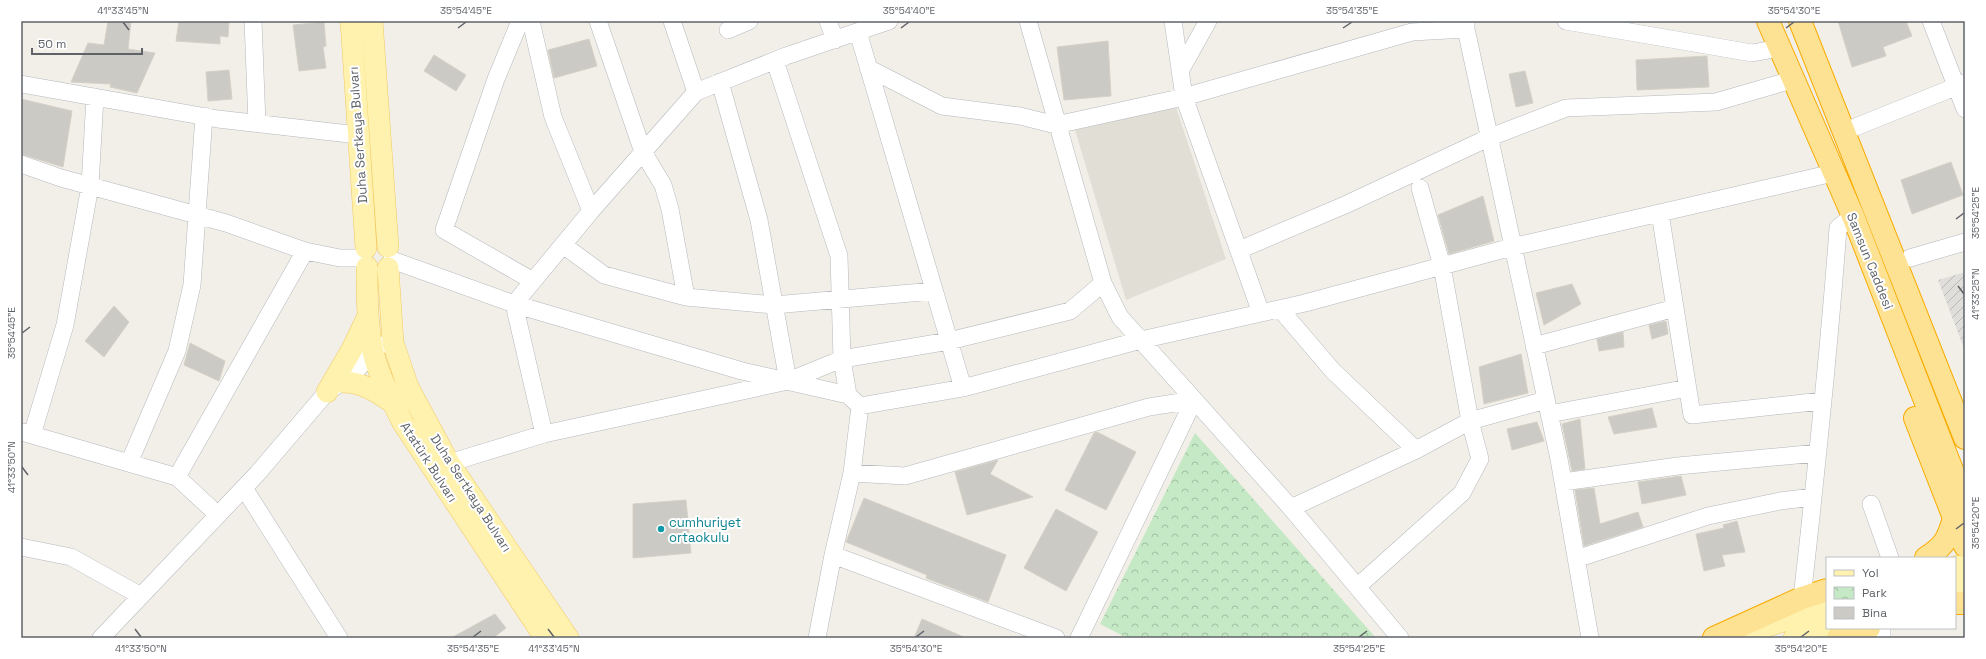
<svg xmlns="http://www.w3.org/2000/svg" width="1986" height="659" font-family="'Space Grotesk',sans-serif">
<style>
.industrial{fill:url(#industrial-furrows)}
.education{fill:#e1ded6}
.park{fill:url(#park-crowns)}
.building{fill:#cccac5;stroke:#d6d1c6}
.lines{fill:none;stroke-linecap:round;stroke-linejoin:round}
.minor-casing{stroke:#b5b8bc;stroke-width:18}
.major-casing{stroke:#f2c960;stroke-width:22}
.highway-casing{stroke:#f9ab00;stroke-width:24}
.minor{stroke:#fff;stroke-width:17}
.major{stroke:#fff2af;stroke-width:21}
.highway{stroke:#fde293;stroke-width:22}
.ticks{fill:none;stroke:#5f6368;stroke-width:1.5}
.culture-dot{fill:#0f9aa8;stroke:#fff;stroke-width:1.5}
.labels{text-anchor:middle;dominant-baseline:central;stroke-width:4;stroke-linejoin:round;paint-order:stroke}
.street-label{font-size:13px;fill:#5f6368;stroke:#fff}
.culture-label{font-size:13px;fill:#0d838f;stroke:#fff;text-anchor:start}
.neatline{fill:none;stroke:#5f6368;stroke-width:1.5}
.ticks-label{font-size:10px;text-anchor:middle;fill:#5f6368}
</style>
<defs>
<pattern id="industrial-furrows" width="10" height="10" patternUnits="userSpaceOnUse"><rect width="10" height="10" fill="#e0deda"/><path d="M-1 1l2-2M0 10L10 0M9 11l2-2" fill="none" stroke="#b9b8b5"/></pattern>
<pattern id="park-crowns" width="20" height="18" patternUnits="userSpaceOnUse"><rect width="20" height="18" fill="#c5e8c5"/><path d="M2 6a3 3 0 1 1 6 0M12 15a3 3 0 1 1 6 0" fill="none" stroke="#a3c0a4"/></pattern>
</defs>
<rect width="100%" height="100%" fill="#f1efe8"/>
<path class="industrial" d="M1965,272V351L1938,280Z"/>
<path class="education" d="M1176,107L1226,259L1126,300L1075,130Z"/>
<path class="park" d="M1195,433L1376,638H1127L1100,624Z"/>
<path class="building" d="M108,21H131L128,49L155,53L137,93L110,87L111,84L71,82L88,43L104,45Z
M179,21H229L228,37L220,36V44L176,41Z
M1838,21H1906L1912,36L1883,47L1886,56L1852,67Z
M324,22L326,46L323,47L326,68L299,71L293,25Z
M589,39L597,66L554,78L548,50Z
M1108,41L1111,96L1064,100L1057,47Z
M434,55L466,75L456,91L424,71Z
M1707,56L1709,87L1637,90L1636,60Z
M229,70L232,99L208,101L206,72Z
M1525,71L1533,103L1516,107L1509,74Z
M21,99L72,111L63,167L21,154Z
M1951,162L1963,195L1912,214L1901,180Z
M1483,196L1494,241L1449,254L1438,215Z
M1572,284L1581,304L1544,325L1536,293Z
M114,306L129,322L104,357L85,341Z
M1666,321L1668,334L1652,339L1649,325Z
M1623,332L1624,347L1599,351L1597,339Z
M190,343L225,361L219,381L184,365Z
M1521,354L1528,393L1484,404L1479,367Z
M1652,408L1657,427L1614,434L1608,417Z
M1580,419L1585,469L1572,471L1562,424Z
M1537,422L1544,441L1512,450L1507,429Z
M1097,432L1136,452L1106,510L1065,490L1094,433Z
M998,460L990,474L1033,497L967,515L955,472Z
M1681,476L1686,495L1642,504L1638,482Z
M1594,488L1600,524L1638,512L1643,527L1584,546L1575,490Z
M864,498L1006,555L988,602L926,578L927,575L846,542Z
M686,500L691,553L633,558V504Z
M1056,509L1098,532L1066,591L1024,568Z
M1737,521L1745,552L1722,555L1725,566L1704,571L1696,534L1724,528L1723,525Z
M495,614L506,628L493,638H451Z
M922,619L966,638H914Z"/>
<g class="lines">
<g class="minor-casing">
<path id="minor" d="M253,21L257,123
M520,21L496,79L444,230L533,281
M531,21L553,117L591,211
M598,21L643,152L663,185L670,209L686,297
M672,21L696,92
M828,21L835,40
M1028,21L1103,283L1120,317L1291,508L1400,638
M1173,21L1184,97L1261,313
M1466,21V29L1559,459L1590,638
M1566,21L1752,53L1779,48
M1931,21L1965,109
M728,30L749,21
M858,32L963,388
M775,61L839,256L842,359L848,395
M868,68L942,106L1020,116L1056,125L1184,97L1412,32L1466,29
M1180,71L1208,21
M720,82L759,220L788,381
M21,84L218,119L358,135
M1843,132L1965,83
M21,164L61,178L226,223L305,251L340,258H363
M1660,213L1692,415L1822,401
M563,245L604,275L686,297L774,305L934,291
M1239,250L1345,205L1488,138L1566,108L1716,102L1795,79
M1910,258L1965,242
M392,260L514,304L742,371L848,395L860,406L852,473L833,555L817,638
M1280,309L1333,371L1416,450
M1534,346L1675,308
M860,406L963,388L1141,340L1305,303L1512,247L1833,173
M1549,414L1688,388
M22,432L177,477L218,515
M544,434L514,304L591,211L696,92L786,56L889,21
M32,435L65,325L90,186L95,97
M129,463L177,351L192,285L204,116
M449,463L544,434L788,381L842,359L949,341L1070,311L1103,283
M852,473L905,476L1149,407L1194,400
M177,477L305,251
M1563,482L1678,466L1818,453
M244,488L339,638
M1871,504L1890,558
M1291,508L1416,450L1470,421L1442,266L1420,188
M21,547L71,557L141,596
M833,555L1056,638
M1576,559L1708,516L1780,501L1813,497
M1357,587L1462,493L1480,459L1470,421L1546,400
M1802,598C1816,474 1829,351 1838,228L1853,216
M1882,628V638
M101,638L257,474L327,392L351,376L380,345
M1079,638L1194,400"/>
</g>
<g class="major-casing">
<path id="major" d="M351,21L366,248
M372,21L388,247
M367,267C367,295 367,324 373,352C379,376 392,401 403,423L545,638
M388,268L393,343L408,387L449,463L568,638
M342,382C362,382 376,391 393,403
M327,392L351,351L367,318
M1955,567L1958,566
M1955,587L1965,583
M1736,636L1827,607
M1794,638L1827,628"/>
</g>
<g class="highway-casing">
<path id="highway" d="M1768,21L1853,216L1965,503
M1800,21L1965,438
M1915,418L1965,546
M1926,558C1944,546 1948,540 1954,518
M1955,603H1965
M1714,638L1802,598L1827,590
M1838,638L1869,628"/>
</g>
<use href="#minor" class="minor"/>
<use href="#major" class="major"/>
<use href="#highway" class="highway"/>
</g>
<path class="ticks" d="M123,22L129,30M458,28L466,22M901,28L909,22M1343,28L1352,22M1786,28L1794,22M1956,219L1964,213M1958,286L1964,294M22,333L30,327M22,467L28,475M1956,529L1964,523M135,629L141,637M548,629L554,637M473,637L481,631M916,637L924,631M1359,637L1367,631M1801,637L1809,631"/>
<circle class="culture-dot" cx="661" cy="529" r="4"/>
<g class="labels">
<g class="street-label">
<text transform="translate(358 135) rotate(-94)">Duha Sertkaya Bulvarı</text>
<text transform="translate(1870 261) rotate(68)">Samsun Caddesi</text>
<text transform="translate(429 462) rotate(57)">Atatürk Bulvarı</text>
<text transform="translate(471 493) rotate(57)">Duha Sertkaya Bulvarı</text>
</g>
<g class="culture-label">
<text x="669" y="522">cumhuriyet<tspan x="669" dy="15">ortaokulu</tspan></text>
</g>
</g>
<rect width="1986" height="659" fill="none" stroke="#ffffff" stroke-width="44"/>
<rect x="1826" y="557" width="130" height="72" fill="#ffffff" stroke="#bfc1c3"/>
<rect x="1834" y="570" width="20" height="6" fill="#fff2af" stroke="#bfc1c3"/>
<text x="1862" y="577" font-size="12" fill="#5f6368">Yol</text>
<rect x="1834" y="587" width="20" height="12" fill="url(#park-crowns)" stroke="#bfc1c3"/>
<text x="1862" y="597" font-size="12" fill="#5f6368">Park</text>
<rect x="1834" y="607" width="20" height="12" fill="#cccac5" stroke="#bfc1c3"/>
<text x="1862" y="617" font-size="12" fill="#5f6368">Bina</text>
<path d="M32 48v6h110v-6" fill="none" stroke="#5f6368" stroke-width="2"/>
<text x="38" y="48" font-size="12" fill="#5f6368" stroke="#ffffff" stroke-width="3" paint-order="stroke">50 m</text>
<rect x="22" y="22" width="1942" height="615" class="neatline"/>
<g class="ticks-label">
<text x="123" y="14">41°33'45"N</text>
<text x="466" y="14">35°54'45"E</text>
<text x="909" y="14">35°54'40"E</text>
<text x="1352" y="14">35°54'35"E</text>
<text x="1794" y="14">35°54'30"E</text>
<text transform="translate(1975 213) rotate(-90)" y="4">35°54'25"E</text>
<text transform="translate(1975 294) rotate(-90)" y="4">41°33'25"N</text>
<text transform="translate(11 333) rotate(-90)" y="4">35°54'45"E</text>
<text transform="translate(11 467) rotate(-90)" y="4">41°33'50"N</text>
<text transform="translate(1975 523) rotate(-90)" y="4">35°54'20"E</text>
<text x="141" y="652">41°33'50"N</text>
<text x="473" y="652">35°54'35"E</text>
<text x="554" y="652">41°33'45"N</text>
<text x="916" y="652">35°54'30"E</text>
<text x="1359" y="652">35°54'25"E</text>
<text x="1801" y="652">35°54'20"E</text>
</g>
</svg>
